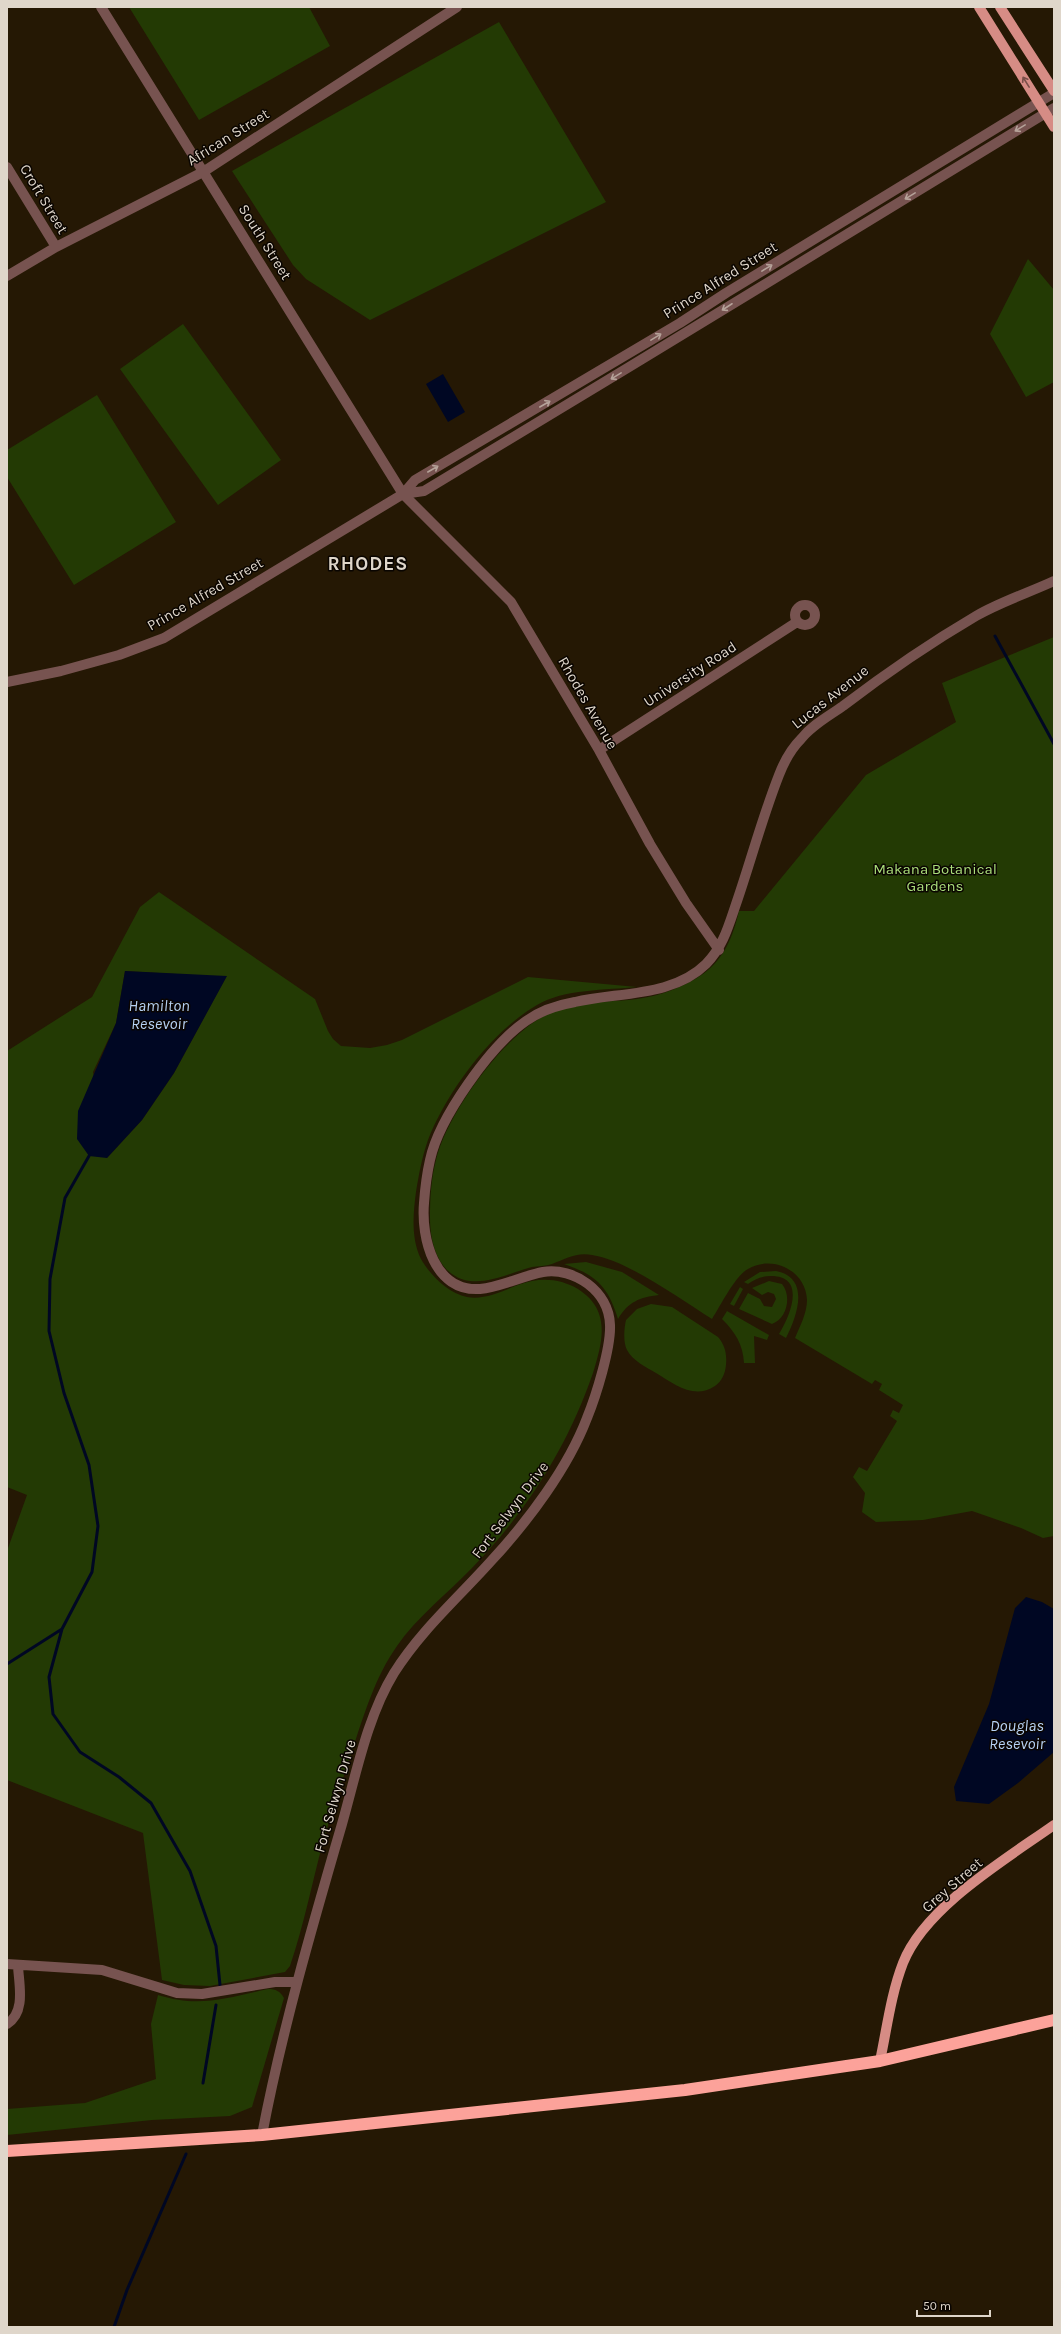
<svg xmlns="http://www.w3.org/2000/svg" width="1061" height="2334" font-family="Karla,sans-serif">
<style>
.green{fill:#233a04;fill-rule:evenodd}
.water{fill:#000723}
.lines{fill:none;stroke-linecap:round;stroke-linejoin:round}
.stream{stroke:#000723;stroke-width:3}
.minor{stroke:#775350;stroke-width:10}
.major{stroke:#d68c85;stroke-width:10}
.highway{stroke:#fca29a;stroke-width:12}
.oneway{stroke:#7a4f4a}
.oneway2{stroke:#b5a299}
.labels{text-anchor:middle;dominant-baseline:central;stroke-width:3;stroke-linejoin:round;paint-order:stroke}
.street-label{font-size:15px;fill:#dfd6ca;stroke:#0a0501}
.park-label{font-size:15px;fill:#aadd7a;stroke:#0a0501}
.water-label{font-size:16px;font-style:italic;fill:#b6d1f3;stroke:#0a0501}
.district-label{font-size:19px;font-weight:bold;letter-spacing:1px;fill:#dfd6ca;stroke:#0a0501}
</style>
<rect width="100%" height="100%" fill="#251804"/>
<path class="green" d="M129,7H309L330,46L199,120Z
M499,22L606,202L370,320L306,279L293,265L232,171Z
M1028,259L1054,290V382L1026,397L990,334Z
M183,324L281,460L218,505L120,369Z
M97,395L176,522L74,585L7,477V450Z
M1054,637V1536L1043,1538L1021,1528L972,1511L923,1520L876,1522L862,1512L865,1493L853,1477L859,1467L867,1471L897,1421L890,1416L893,1410L899,1413L903,1405L879,1390L882,1384L875,1380L872,1384L795,1338C800,1326 807,1313 807,1300C806,1271 773,1254 748,1269C735,1276 721,1305 712,1319C680,1299 627,1260 592,1255C576,1252 566,1259 552,1264C546,1266 538,1266 532,1267C506,1274 476,1291 452,1274C435,1262 430,1237 430,1218C430,1198 431,1179 436,1160C447,1114 502,1038 544,1016C573,1000 605,1003 637,999C660,996 684,987 703,974C725,958 733,936 739,911H754L866,775L956,722L942,683Z
M159,892L315,999L328,1031L333,1039L341,1046L370,1048L387,1045L402,1040L528,977L637,987C607,990 563,989 537,1005C492,1031 447,1091 428,1140C422,1157 419,1174 416,1192C413,1214 411,1239 421,1259C430,1275 448,1293 467,1297C490,1301 511,1285 532,1281C549,1278 564,1281 578,1289C611,1310 603,1341 593,1373C568,1446 526,1513 472,1568C448,1593 417,1617 397,1646C375,1677 364,1715 352,1751C342,1781 332,1811 323,1842C312,1883 304,1925 290,1966L285,1972L210,1986L184,1985L162,1980L143,1833L7,1780V1551L27,1495L7,1487V1051L92,997L140,907ZM125,971L226,977L174,1073L142,1120L107,1158L93,1072L116,1023Z
M586,1262L622,1272L659,1295C640,1297 628,1302 618,1319C608,1286 596,1275 564,1264Z
M776,1271C811,1278 797,1316 786,1338L779,1334C790,1316 807,1276 771,1276C762,1276 755,1279 748,1284L744,1282L760,1272Z
M769,1281L782,1284C792,1296 787,1319 772,1324L739,1309L748,1293L760,1299L764,1306L772,1307L776,1299L774,1294L768,1292L762,1295L752,1288Z
M740,1287L743,1289L734,1306L730,1304Z
M651,1304L672,1307L718,1337C725,1345 727,1354 726,1365C725,1374 722,1381 715,1386C694,1400 674,1384 656,1373C646,1367 633,1361 627,1350C623,1342 624,1329 626,1320L637,1309Z
M727,1311L769,1335L767,1340L754,1336L755,1363H744C743,1344 735,1332 722,1319Z
M268,1989C276,1989 280,1991 284,1998L252,2107L230,2116L152,2120L7,2135V2109L85,2103L156,2079L151,2024L158,1995C199,2008 227,1998 268,1989Z"/>
<path class="water" d="M443,374L465,412L448,422L426,384Z
M125,971L227,976L174,1073L142,1120L107,1158L89,1156L77,1139L78,1111L116,1023Z
M1026,1597L1042,1602L1054,1609V1752L1018,1783L989,1804L956,1801L954,1787L989,1704L1015,1608Z"/>
<g class="lines">
<path class="stream" d="M995,636L1054,744
M89,1156L65,1198L50,1279L49,1331L64,1393L89,1465L98,1526L92,1572L62,1629L49,1677L53,1714L80,1752L119,1777L151,1803L190,1871L216,1946L220,1985
M7,1664L62,1629
M203,2083L216,2005
M114,2327L127,2290L186,2154"/>
<path class="minor" d="M101,7L403,494L511,602L599,750L650,844L686,903L719,950
M7,167L56,247
M7,276L56,247L203,172L457,7
M403,494L424,491C635,365 843,235 1054,108
M795 615a10 10 0 1 1 20 0a10 10 0 1 1-20 0Z
M7,682L61,671L119,655L164,638L403,494L415,480L680,323L726,293L1054,93
M599,750L797,622
M7,1964L102,1970L177,1993L202,1994L275,1982H296
M7,2024C26,2012 19,1985 18,1966
M262,2135C282,2030 312,1927 342,1824C356,1775 367,1717 394,1673C421,1630 459,1597 492,1560C528,1521 568,1468 587,1418C596,1396 611,1348 610,1325C609,1291 574,1267 543,1272C522,1276 501,1287 480,1289C434,1292 421,1238 424,1203C425,1189 427,1173 430,1160C439,1118 490,1046 526,1021C540,1011 558,1005 575,1002C618,992 673,997 706,964C722,948 728,928 735,907C750,864 762,818 779,775C784,762 791,749 801,739C812,725 829,716 843,706C885,674 930,643 976,616C1000,602 1028,593 1054,581"/>
<path class="major" d="M979,7L1054,127
M1000,7L1054,91
M880,2061C887,2028 891,1994 903,1963C925,1907 1006,1859 1054,1825"/>
<path class="highway" d="M7,2151L262,2135L685,2090L880,2061L1054,2020"/>
</g>
<defs><path id="oneway-shaft" d="M-6 0H5M1.5-3L5.5 0L1.5 3" fill="none" stroke-width="1.6" stroke-linecap="round" stroke-linejoin="round"/></defs>
<use class="oneway" href="#oneway-shaft" transform="translate(1026 82) rotate(-122)"/>
<g class="oneway2">
<use href="#oneway-shaft" transform="translate(1020 128) rotate(149)"/>
<use href="#oneway-shaft" transform="translate(910 196) rotate(149)"/>
<use href="#oneway-shaft" transform="translate(767 268) rotate(-31)"/>
<use href="#oneway-shaft" transform="translate(727 307) rotate(147)"/>
<use href="#oneway-shaft" transform="translate(656 337) rotate(-31)"/>
<use href="#oneway-shaft" transform="translate(616 376) rotate(149)"/>
<use href="#oneway-shaft" transform="translate(545 404) rotate(-30)"/>
<use href="#oneway-shaft" transform="translate(433 469) rotate(-30)"/>
</g>
<g class="labels">
<g class="street-label">
<text transform="translate(228 137) rotate(-32)">African Street</text>
<text transform="translate(44 199) rotate(59)">Croft Street</text>
<text transform="translate(265 242) rotate(58)">South Street</text>
<text transform="translate(720 280) rotate(-32)">Prince Alfred Street</text>
<text transform="translate(205 594) rotate(-30)">Prince Alfred Street</text>
<text transform="translate(690 674) rotate(-33)">University Road</text>
<text transform="translate(830 697) rotate(-38)">Lucas Avenue</text>
<text transform="translate(588 703) rotate(60)">Rhodes Avenue</text>
<text transform="translate(510 1510) rotate(-53)">Fort Selwyn Drive</text>
<text transform="translate(335 1796) rotate(-74)">Fort Selwyn Drive</text>
<text transform="translate(952 1885) rotate(-41)">Grey Street</text>
</g>
<g class="park-label">
<text x="935" y="869">Makana Botanical<tspan x="935" dy="17">Gardens</tspan></text>
</g>
<g class="water-label">
<text x="159" y="1005">Hamilton<tspan x="159" dy="18">Resevoir</tspan></text>
<text x="1017" y="1725">Douglas<tspan x="1017" dy="18">Resevoir</tspan></text>
</g>
<g class="district-label">
<text x="368" y="564">RHODES</text>
</g>
</g>
<rect width="1061" height="2334" fill="none" stroke="#dfd6ca" stroke-width="16"/>
<path d="M917 2310v6h73v-6" fill="none" stroke="#dfd6ca" stroke-width="2"/>
<text x="923" y="2310" font-size="12" fill="#dfd6ca" stroke="#0a0501" stroke-width="3" paint-order="stroke">50 m</text>
</svg>
